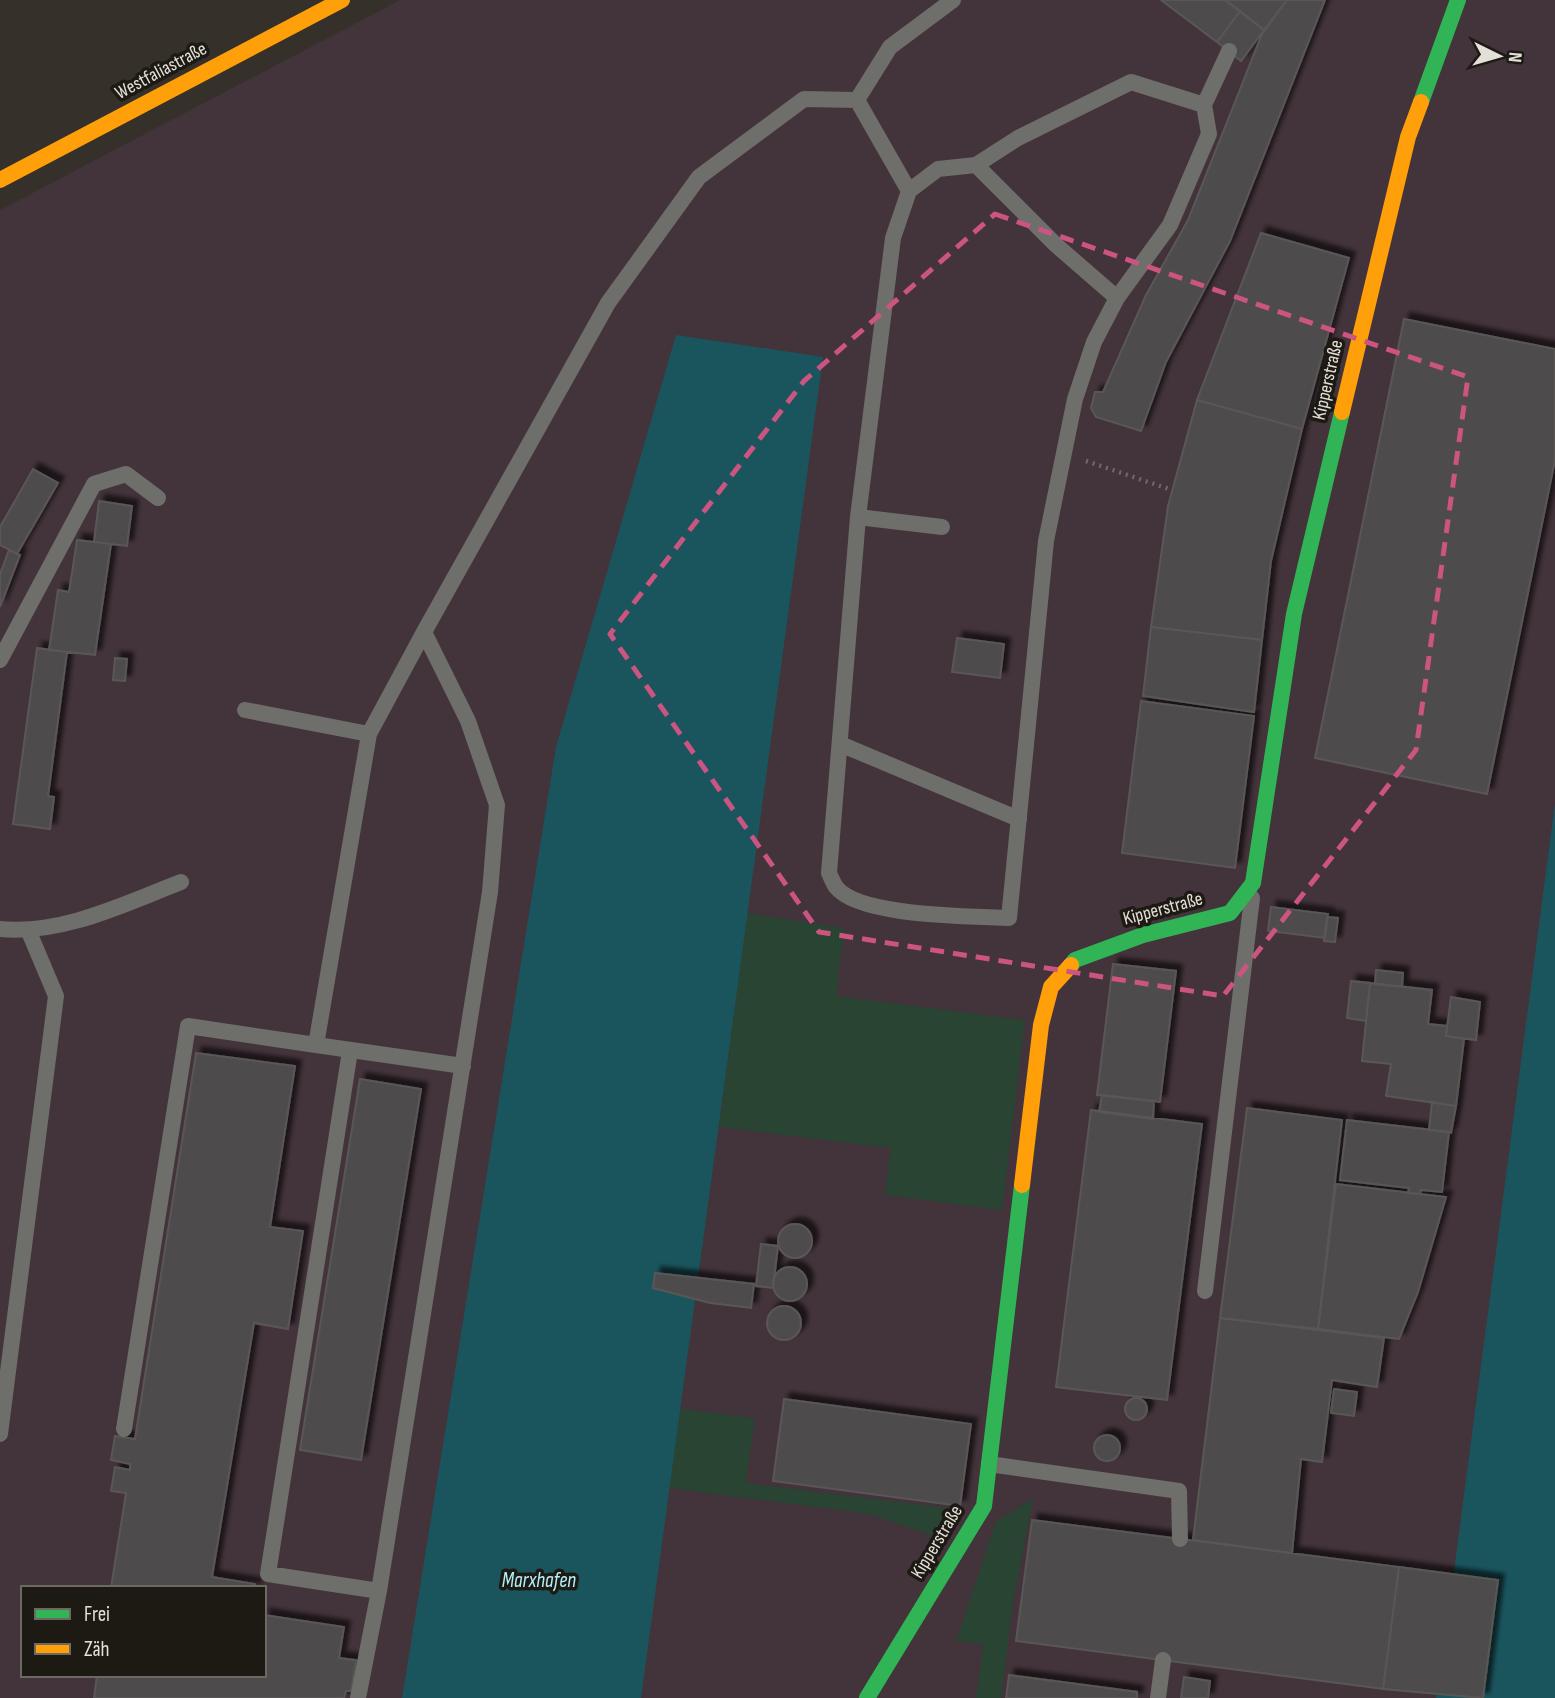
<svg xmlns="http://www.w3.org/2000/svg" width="1555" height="1698" font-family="'Sofia Sans Condensed',sans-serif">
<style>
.industrial{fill:#43333b;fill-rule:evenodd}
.green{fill:#294433}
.water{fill:#1a555e}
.building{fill:#4e4c4b;stroke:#5a5757;stroke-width:2;filter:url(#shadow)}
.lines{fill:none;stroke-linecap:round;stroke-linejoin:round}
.path{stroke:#6b6b68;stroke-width:4.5;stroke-dasharray:2 5;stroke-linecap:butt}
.lane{stroke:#6e6e6b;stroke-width:16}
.fast{stroke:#30b455;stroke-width:16}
.slow{stroke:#ff9f0a;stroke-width:16}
.marked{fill:none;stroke:#cc5480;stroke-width:5;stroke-dasharray:14 9;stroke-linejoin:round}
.labels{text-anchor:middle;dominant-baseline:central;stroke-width:7;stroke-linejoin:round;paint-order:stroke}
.street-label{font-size:19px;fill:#e4dfd8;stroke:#1d1a14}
.water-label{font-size:21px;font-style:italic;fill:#b0f1fc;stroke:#1d1a14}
</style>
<defs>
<filter id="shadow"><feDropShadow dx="6" dy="-6" stdDeviation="2" flood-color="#0009"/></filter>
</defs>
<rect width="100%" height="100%" fill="#35302a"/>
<path class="industrial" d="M400,0H1555V1698H0V210ZM23,1588H264V1675H23Z"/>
<path class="green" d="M747,913L844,928L836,996L1025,1020L1002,1210L885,1195L891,1148L719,1127Z
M680,1409L755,1418L746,1483L964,1510L942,1539L869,1514L669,1488Z
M1033,1499L1013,1603L1001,1698H976L983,1644L956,1641L996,1521Z"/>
<path class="water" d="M676,335L823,357L641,1698H402L556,747Z
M1555,803V1698H1436L1452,1586Z"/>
<path class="building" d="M1161,0H1225L1240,11L1217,42Z
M1225,0H1287L1264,30Z
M1287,0H1325L1230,241L1166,362L1141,431L1096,417L1091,408L1095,392H1103L1146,295L1188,220L1262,34Z
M1240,11L1264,30L1241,61L1217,42Z
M1261,233L1349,258L1302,429L1197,400Z
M1404,319L1555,349V460L1487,794L1315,758Z
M1197,400L1302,429L1271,561L1262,640L1151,627L1168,506Z
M33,469L58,483L17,554L0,545V527Z
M99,501L132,506L127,546L94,542Z
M77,540L111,544L95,655L49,650L58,590L69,592Z
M9,550L20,555L0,607V574Z
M1151,627L1262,640L1254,712L1143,696Z
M957,638L1004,644L1000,678L952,672Z
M37,648L67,652L48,796L54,797L50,829L13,824Z
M115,658L127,659L125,681L113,680Z
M1141,701L1254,716L1235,868L1122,853Z
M1271,907L1328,914L1325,938L1268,931Z
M1327,917L1338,918L1335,942L1324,941Z
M1113,964L1176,971L1160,1102L1097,1095Z
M1376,970L1403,973L1402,987L1375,984Z
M1351,981L1370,983L1366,1021L1347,1018Z
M1370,983L1432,990L1428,1024L1447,1026L1446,1036L1464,1039L1456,1106L1386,1096L1391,1064L1362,1061Z
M1451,997L1480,1002L1476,1040L1446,1036Z
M196,1053L295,1066L270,1227L303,1231L288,1329L254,1323L212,1577L255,1584V1588H111L126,1493L111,1491L115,1467L130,1470V1464L111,1460L115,1436L135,1439Z
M360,1079L421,1089L361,1460L300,1450Z
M1102,1095L1154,1101L1153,1119L1099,1112Z
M1432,1102L1456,1106L1451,1133L1429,1130Z
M1247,1108L1342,1120L1318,1329L1220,1318Z
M1091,1110L1202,1124L1167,1400L1056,1387Z
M1347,1120L1449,1132L1442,1192L1421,1190L1420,1194L1408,1193L1409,1188L1340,1180Z
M1336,1184L1446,1197L1418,1292L1399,1339L1318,1329Z
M778 1241a17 17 0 1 1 34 0a17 17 0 1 1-34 0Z
M761,1244L778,1246L773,1288L756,1286Z
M773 1284a17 17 0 1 1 34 0a17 17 0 1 1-34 0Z
M655,1273L754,1284L751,1308L710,1303L653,1288Z
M767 1323a17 17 0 1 1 34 0a17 17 0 1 1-34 0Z
M1220,1318L1384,1338L1377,1387L1332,1380L1322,1462L1301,1459L1292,1553L1193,1540Z
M1334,1389L1357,1392L1354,1416L1331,1413Z
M1125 1409a11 11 0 1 1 22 0a11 11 0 1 1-22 0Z
M784,1399L971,1424L960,1506L773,1481Z
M1094 1448a13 13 0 1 1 26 0a13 13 0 1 1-26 0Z
M1032,1520L1399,1567L1383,1689L1016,1641Z
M1399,1567L1498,1580L1483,1698L1383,1689Z
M264,1615L344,1627L339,1658L356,1660L351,1691H346L344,1698H94L97,1675H264Z
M1009,1675L1137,1692V1698H1006Z
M1184,1677L1210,1681L1208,1698H1181Z"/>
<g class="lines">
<path class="path" d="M1086,461L1172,490"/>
<path class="lane" d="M857,100L909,191
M1204,105L1131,82L1018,138L976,165L938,169L909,191L893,238L858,517L829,873C831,877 833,883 836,887C859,917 972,916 1009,918L1046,541L1075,399L1094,342L1117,298L1170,225L1209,134L1204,105L1229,51
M976,165L1056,245L1117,298
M858,517L942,527
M0,660L94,484L126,474L158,498
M245,710L369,734
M840,744L1019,819
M0,929C62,935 124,904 181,882
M316,1045L463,1066
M350,1051L268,1574L379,1591
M1205,1291L1252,898
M124,1429L188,1026L316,1045L369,734L424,632
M0,1434L56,996L29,932
M989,1464L1179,1491L1180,1539
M358,1698L379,1591L490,892L497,805L468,721L424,632L608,303L699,177L804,99L857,100L890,47L953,0
M1158,1698L1163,1660"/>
<path class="fast" d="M1421,102L1458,0
M1071,965L1075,960L1143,935L1230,913L1253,883L1294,614L1342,412
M867,1698L984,1506L1022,1185"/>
<path class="slow" d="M0,180L342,0
M1342,412L1408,137L1421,102
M1022,1185L1041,1025L1051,987L1071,965"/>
</g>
<path class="marked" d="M995,214L1468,377L1416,750L1223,996L819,932L610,634L804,381Z"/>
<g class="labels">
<g class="street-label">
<text transform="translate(161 71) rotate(-28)">Westfaliastraße</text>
<text transform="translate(1328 380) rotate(-77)">Kipperstraße</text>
<text transform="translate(1163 909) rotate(-15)">Kipperstraße</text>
<text transform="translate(937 1542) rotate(-59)">Kipperstraße</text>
</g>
<g class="water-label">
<text x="539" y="1580">Marxhafen</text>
</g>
</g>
<rect x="21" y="1586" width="245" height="91" fill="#1d1a14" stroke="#6d6962" stroke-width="2"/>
<rect x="35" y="1609" width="35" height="10" fill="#30b455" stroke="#6d6962" stroke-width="2"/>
<text x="84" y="1621" font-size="21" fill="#e4dfd8">Frei</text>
<rect x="35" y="1644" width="35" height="10" fill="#ff9f0a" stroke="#6d6962" stroke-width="2"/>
<text x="84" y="1656" font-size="21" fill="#e4dfd8">Zäh</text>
<g transform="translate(1499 56) rotate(95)" stroke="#1d1a14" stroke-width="5" paint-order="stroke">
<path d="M0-5L12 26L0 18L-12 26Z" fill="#e4dfd8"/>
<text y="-10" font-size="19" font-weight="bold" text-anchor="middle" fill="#e4dfd8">N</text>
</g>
</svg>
